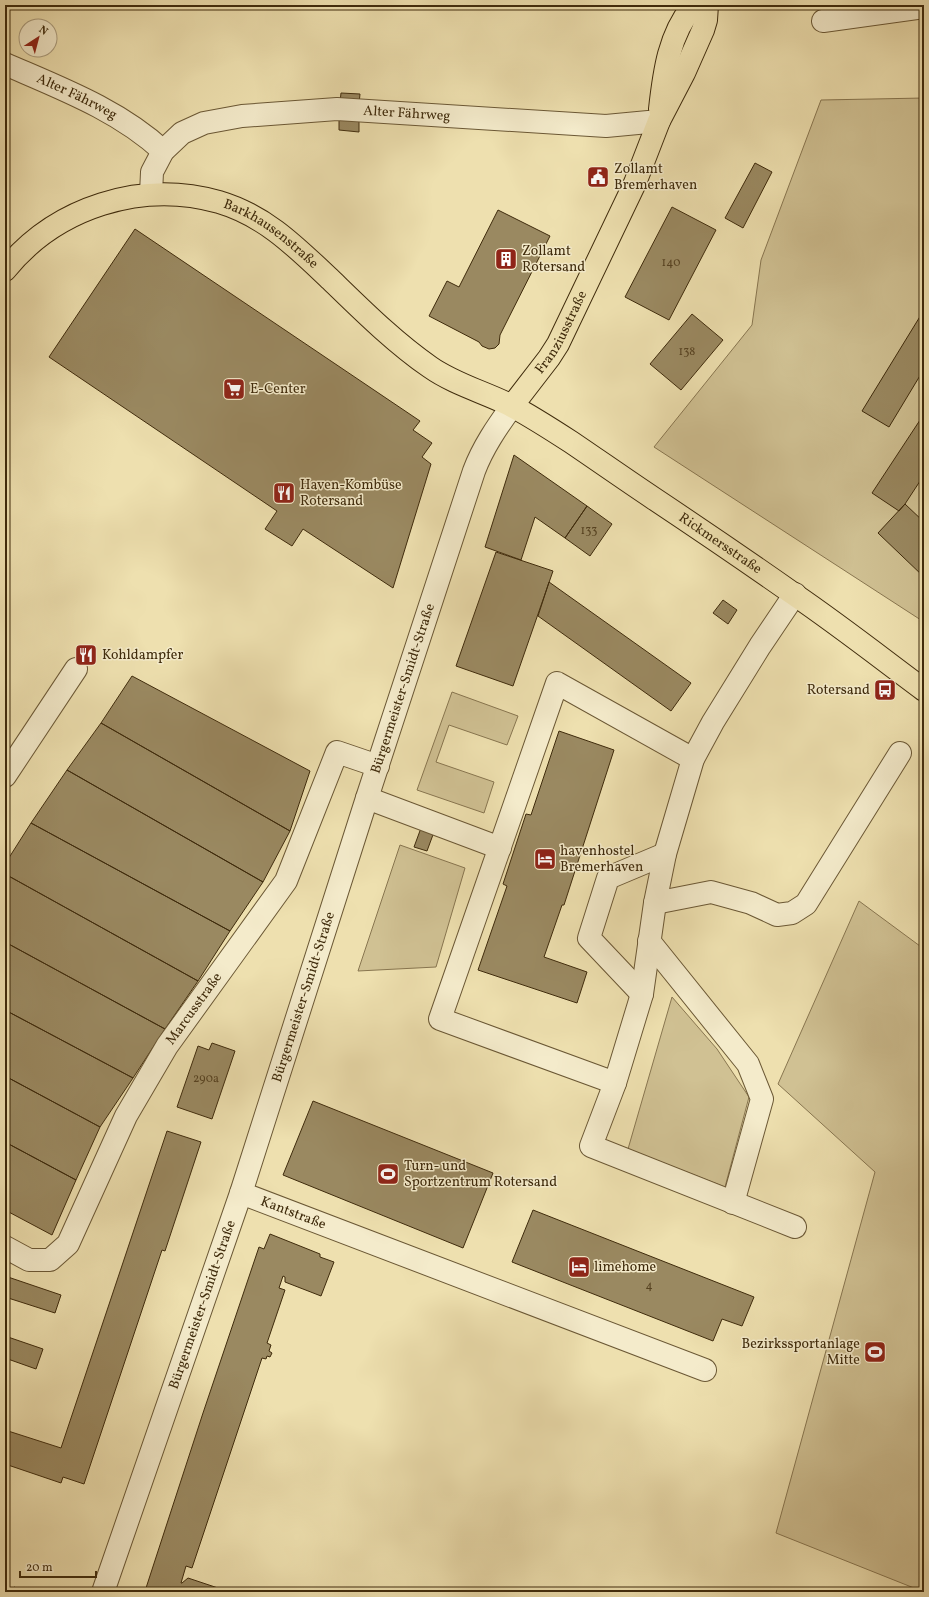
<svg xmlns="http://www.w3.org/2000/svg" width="929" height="1597" font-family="Vollkorn,serif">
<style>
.green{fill:#d0c193;stroke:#887650}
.building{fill:#9a8961;stroke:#3f2b0c}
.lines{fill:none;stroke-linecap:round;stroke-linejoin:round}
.minor-casing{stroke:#6b5835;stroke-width:24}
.major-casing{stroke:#3f2b0c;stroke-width:24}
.minor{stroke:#f4ebcb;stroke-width:22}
.major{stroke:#eee0af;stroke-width:22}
.labels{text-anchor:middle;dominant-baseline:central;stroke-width:3;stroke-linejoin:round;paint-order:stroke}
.number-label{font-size:12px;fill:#564221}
.street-label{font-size:14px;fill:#3f2b0c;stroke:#f4ebcb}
.poi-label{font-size:14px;fill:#3f2b0c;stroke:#f4ebcb;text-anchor:start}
</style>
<rect width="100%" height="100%" fill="#eee0af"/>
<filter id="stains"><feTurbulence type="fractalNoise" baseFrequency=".005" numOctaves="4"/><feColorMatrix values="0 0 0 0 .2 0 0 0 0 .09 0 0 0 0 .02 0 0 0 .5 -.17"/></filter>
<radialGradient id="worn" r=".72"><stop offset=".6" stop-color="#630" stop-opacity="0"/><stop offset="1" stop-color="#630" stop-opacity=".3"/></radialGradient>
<path class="green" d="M924,98V622L654,447L752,325L761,260L821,100Z
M452,692L518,716L507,745L449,725L436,762L494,782L484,813L417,790Z
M400,845L465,868L436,967L358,971Z
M859,901L924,949V1592L776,1533L875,1172L778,1084Z
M672,997L717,1049L749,1097L725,1187L628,1149Z"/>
<path class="building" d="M341,93L360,94L359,104L340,102Z
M339,120L359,121V132L339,130Z
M755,163L772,172L743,228L725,218Z
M672,207L716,230L669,320L625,297Z
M498,210L550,236L500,335L499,344L495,348L489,349L482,346L479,342L429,316L447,281L459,287Z
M135,229L420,421L413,430L432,443L422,457L431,464L393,588L303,529L292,546L265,529L277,511L49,357Z
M924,310V369L889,427L862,411Z
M692,314L723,340L681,390L650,364Z
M924,414V475L905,504L899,511L872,493Z
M514,455L587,506L565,538L535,517L521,560L485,547Z
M905,504L924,522V577L878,533Z
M587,506L612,524L590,556L565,538Z
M496,552L553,571L513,686L456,666Z
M549,582L691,683L671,711L538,616Z
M723,600L737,610L728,624L713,613Z
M132,676L310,771L290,831L101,723Z
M101,723L290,831L263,882L67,770Z
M559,731L614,750L564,905H562L544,957L587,972L577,1003L478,970L507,886L503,884L526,814L531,815Z
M67,770L263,882L230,931L31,823Z
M31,823L230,931L198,981L5,874V864Z
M421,828L434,832L427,851L414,847Z
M5,874L198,981L165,1029L5,942Z
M5,942L165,1029L133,1078L5,1010Z
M5,1010L133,1078L100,1127L5,1076Z
M212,1043L235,1051L212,1119L177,1107L198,1046L209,1050Z
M5,1076L100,1127L76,1180L5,1142Z
M313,1101L493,1173L463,1248L283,1175Z
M167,1131L201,1142L165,1251L162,1250L84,1484L63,1477L61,1483L5,1464V1430L61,1448Z
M5,1142L76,1180L52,1235L5,1210Z
M533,1210L754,1297L742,1326L722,1319L713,1341L512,1262Z
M270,1234L320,1254V1257L334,1262L321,1296L285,1282V1277L283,1276L279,1288L285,1290L267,1343L271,1345L269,1351L272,1353L270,1357L267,1356L266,1359L262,1358L192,1568L186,1566L181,1583H182L188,1578L224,1590L225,1588L236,1592H150L151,1590L146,1588L203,1413L259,1247L264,1249Z
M5,1276L61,1295L55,1313L5,1297Z
M5,1336L43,1349L36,1369L5,1358Z
M14,1587L29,1592H12Z"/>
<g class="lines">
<g class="minor-casing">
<g id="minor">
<path d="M823,21L924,7"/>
<path id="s1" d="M5,64C60,88 119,110 163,151"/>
<path id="s2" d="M151,194L152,172L163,151L182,133L204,123L242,116L337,109L606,126L659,121"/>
<path d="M795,594L760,646L713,722L693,759L665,854L655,903L642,994L615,1083L591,1146L795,1227"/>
<path d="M5,776L76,669"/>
<path d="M367,798L500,848"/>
<path d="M655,903L711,892L751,903L777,915L792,913L806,904L900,753"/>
<path d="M649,941L748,1064L762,1099L733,1203"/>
<path d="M642,994L589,938L608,878L665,854"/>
<path d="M615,1083L440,1019L557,683L693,759"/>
<path id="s3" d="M241,1193L705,1370"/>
<path id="s4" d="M5,1247L29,1260H50L68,1244L126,1116L167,1046L286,881L337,752L378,766"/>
<path id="s5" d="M103,1592L241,1193L367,798L474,471C483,447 497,427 512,406"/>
</g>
</g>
<g class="major-casing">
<g id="major">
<path d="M660,109C664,73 669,33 694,5"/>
<path id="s6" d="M5,270C56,207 141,180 219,202C266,216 296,247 331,280C362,310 394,342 430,367C454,384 484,392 510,405C531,416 551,429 571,442C599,461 626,480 653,498C701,530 748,562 795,595C839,625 881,658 924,690"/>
<path id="s7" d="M512,406L549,358L558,344L635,183L659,121L684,73L703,30L706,20L707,5"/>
</g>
</g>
<use href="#minor" class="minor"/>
<use href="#major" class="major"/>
</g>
<defs>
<g id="civic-square" transform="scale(1.15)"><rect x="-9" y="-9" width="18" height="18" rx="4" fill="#8f2418" stroke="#f4ebcb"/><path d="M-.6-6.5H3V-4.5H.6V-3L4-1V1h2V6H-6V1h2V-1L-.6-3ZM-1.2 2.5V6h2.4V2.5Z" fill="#fff"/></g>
<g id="building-square" transform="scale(1.15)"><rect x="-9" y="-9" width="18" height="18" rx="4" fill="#8f2418" stroke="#f4ebcb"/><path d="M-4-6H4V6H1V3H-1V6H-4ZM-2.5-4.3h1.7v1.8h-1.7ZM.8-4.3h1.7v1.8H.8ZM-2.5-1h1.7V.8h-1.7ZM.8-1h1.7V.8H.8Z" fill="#fff"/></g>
<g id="supermarket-square" transform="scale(1.15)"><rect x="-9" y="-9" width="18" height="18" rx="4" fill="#8f2418" stroke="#f4ebcb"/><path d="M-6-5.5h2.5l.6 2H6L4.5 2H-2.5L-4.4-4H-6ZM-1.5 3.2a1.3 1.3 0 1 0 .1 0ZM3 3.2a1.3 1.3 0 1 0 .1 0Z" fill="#fff"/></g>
<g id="restaurant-square" transform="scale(1.15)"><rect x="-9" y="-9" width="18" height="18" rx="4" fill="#8f2418" stroke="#f4ebcb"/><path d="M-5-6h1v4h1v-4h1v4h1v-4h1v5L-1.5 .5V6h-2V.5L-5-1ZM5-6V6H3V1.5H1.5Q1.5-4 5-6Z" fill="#fff"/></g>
<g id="bus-square" transform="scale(1.15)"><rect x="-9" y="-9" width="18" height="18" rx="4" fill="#8f2418" stroke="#f4ebcb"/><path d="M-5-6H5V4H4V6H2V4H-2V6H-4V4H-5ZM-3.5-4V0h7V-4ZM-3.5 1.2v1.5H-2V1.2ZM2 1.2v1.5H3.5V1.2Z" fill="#fff"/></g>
<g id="hotel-square" transform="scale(1.15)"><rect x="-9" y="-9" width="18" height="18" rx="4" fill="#8f2418" stroke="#f4ebcb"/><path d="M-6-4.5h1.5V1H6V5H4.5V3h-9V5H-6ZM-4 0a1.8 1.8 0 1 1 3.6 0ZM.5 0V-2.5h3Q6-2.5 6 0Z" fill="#fff"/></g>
<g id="stadium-square" transform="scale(1.15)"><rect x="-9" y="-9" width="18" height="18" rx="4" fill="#8f2418" stroke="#f4ebcb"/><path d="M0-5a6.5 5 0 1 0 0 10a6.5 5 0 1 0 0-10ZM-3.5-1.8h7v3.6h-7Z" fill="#fff"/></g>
</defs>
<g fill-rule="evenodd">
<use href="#civic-square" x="598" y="177"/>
<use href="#building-square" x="506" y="259"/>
<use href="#supermarket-square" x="234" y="389"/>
<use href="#restaurant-square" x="284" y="493"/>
<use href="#restaurant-square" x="86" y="655"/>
<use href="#bus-square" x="885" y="690"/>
<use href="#hotel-square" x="545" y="859"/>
<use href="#stadium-square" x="388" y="1174"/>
<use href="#hotel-square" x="579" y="1267"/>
<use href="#stadium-square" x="875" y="1352"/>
</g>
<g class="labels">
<g class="number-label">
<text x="671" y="263">140</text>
<text x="687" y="352">138</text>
<text x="589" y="531">133</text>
<text x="206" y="1079">290a</text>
<text x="649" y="1286">4</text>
</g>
<g class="street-label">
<text stroke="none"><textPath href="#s1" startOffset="79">Alter Fährweg</textPath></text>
<text stroke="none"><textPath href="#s2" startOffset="300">Alter Fährweg</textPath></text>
<text stroke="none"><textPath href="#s6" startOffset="299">Barkhausenstraße</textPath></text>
<text stroke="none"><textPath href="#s7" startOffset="89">Franziusstraße</textPath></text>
<text stroke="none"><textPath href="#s6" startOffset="848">Rickmersstraße</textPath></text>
<text stroke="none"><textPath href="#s5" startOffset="952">Bürgermeister-Smidt-Straße</textPath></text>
<text stroke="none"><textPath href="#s5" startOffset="628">Bürgermeister-Smidt-Straße</textPath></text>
<text stroke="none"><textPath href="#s4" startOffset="340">Marcusstraße</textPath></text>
<text stroke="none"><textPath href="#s3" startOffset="56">Kantstraße</textPath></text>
<text stroke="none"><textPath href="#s5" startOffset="304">Bürgermeister-Smidt-Straße</textPath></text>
</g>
<g class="poi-label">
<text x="614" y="169">Zollamt<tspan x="614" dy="16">Bremerhaven</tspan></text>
<text x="522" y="251">Zollamt<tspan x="522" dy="16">Rotersand</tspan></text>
<text x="250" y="389">E-Center</text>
<text x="300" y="485">Haven-Kombüse<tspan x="300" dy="16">Rotersand</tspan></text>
<text x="102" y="655">Kohldampfer</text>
<text x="870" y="690" text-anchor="end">Rotersand</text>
<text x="560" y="851">havenhostel<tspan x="560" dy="16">Bremerhaven</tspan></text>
<text x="404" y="1166">Turn- und<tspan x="404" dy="16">Sportzentrum Rotersand</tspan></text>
<text x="594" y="1267">limehome</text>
<text x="860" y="1344" text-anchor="end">Bezirkssportanlage<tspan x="860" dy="16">Mitte</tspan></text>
</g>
</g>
<rect width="929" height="1597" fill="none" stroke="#eee0af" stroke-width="20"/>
<rect x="6" y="6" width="917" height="1585" fill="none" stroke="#3f2b0c" stroke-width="2"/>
<rect x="10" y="10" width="909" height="1577" fill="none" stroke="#3f2b0c"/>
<g transform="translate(38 38) rotate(36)"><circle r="19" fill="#f4ebcb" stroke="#ac9e7f"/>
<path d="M0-3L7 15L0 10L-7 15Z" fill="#8f2418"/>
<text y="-6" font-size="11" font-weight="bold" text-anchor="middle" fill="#3f2b0c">N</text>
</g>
<path d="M20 1571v6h76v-6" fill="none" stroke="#3f2b0c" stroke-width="2"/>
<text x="26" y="1571" font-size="12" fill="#3f2b0c" stroke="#f4ebcb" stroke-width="3" paint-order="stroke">20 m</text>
<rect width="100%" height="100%" filter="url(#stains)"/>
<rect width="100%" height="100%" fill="url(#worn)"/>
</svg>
